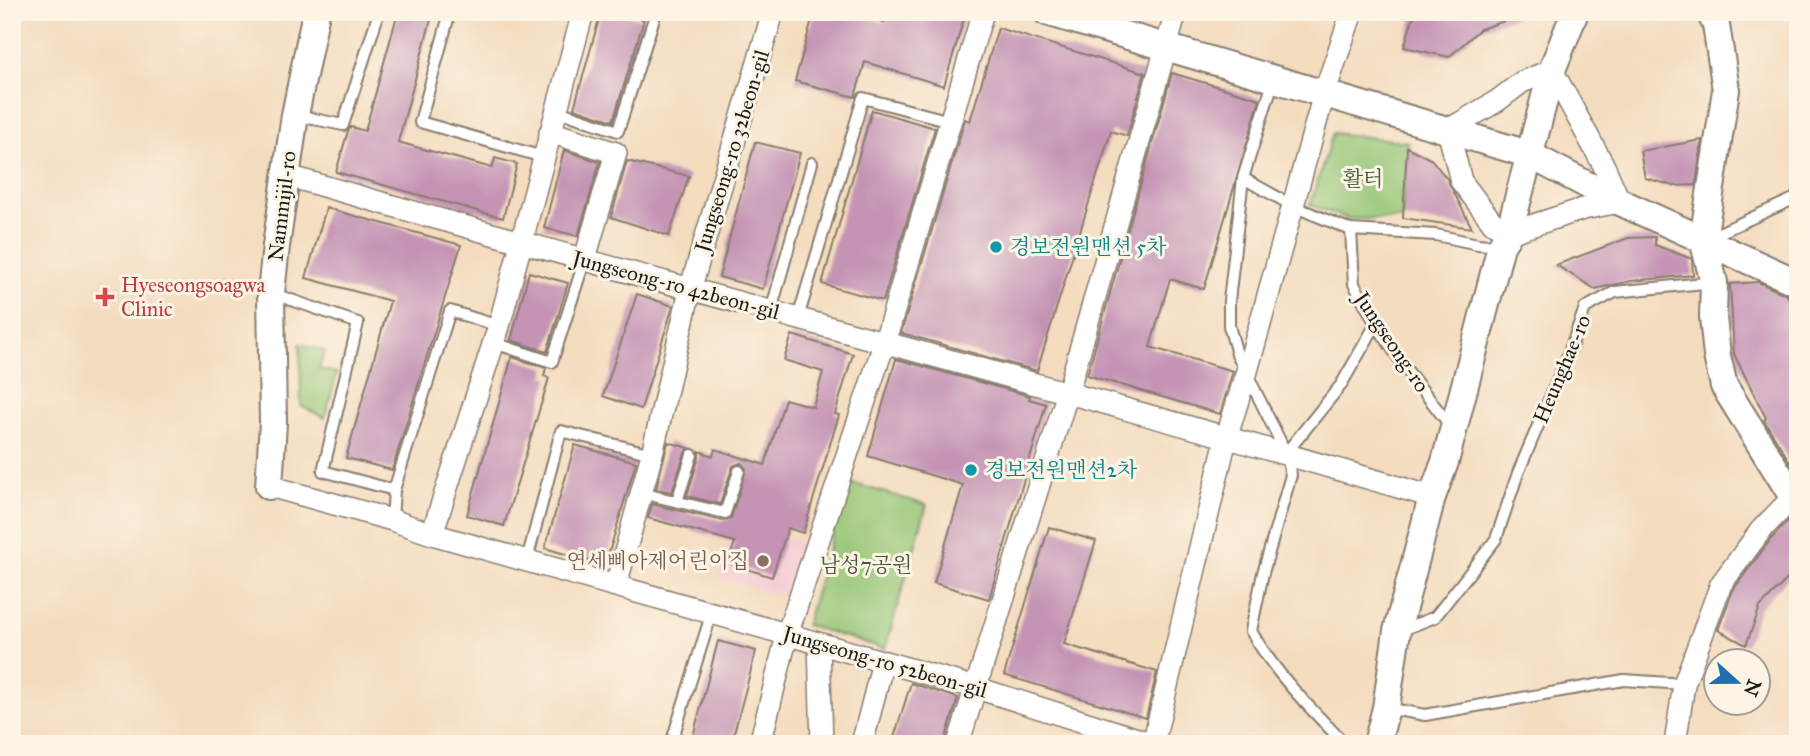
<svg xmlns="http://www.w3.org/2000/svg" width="1810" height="756" font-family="'IM FELL Great Primer','Noto Serif KR',serif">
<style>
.built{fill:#f6cfd6}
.green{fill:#94c575;stroke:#587048;stroke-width:2}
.building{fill:#c594b5}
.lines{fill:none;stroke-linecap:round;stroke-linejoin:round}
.service-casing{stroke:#887c6e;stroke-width:14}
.minor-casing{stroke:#887c6e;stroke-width:24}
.tertiary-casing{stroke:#887c6e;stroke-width:30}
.service{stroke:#fff;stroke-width:10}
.minor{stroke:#fff;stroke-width:21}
.tertiary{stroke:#fff;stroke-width:26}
.culture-dot{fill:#0f9aa8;stroke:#fcf5e5;stroke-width:2.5}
.health-dot{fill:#e0444e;stroke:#fcf5e5;stroke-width:2.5}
.education-dot{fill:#8d6e63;stroke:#fcf5e5;stroke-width:2.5}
.labels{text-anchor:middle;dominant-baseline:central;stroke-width:6;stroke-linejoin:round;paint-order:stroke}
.street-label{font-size:21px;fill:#1c1c1c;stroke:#fcf5e5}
.park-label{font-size:21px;fill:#46573b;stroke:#fcf5e5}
.culture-label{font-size:21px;fill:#0d838f;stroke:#fcf5e5;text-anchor:start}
.health-label{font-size:21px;fill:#be3a42;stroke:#fcf5e5;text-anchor:start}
.education-label{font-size:21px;fill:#785e54;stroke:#fcf5e5;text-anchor:end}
</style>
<rect width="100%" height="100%" fill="#fcf5e5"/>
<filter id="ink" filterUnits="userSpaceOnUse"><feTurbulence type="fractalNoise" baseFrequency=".0143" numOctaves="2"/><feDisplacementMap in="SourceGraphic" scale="14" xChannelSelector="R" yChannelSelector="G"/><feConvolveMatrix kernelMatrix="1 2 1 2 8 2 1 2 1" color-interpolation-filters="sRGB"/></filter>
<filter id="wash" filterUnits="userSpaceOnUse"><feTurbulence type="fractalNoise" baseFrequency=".00686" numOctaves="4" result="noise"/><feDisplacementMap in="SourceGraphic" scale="28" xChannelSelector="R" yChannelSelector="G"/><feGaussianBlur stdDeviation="1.57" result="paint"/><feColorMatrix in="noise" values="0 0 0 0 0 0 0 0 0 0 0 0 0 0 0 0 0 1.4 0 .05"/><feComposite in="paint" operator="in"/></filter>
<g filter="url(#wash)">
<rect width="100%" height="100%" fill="#f4dcbf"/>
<path class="built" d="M735,523L807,544L791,598L719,578Z"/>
<path class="green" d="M1333,133L1408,142L1402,219H1348L1310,205Z
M300,344L325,351L319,369L337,373L325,418L301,406Z
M848,482L927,505L885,649L806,625Z"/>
<g id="blocks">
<path class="building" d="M398,12H433L398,142L492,168L495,158L517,164L503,218L336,172L348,131L351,127L365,131Z
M601,12H617L644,20L613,121L574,108Z
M814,12H847L884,22L887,12H944L964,18L944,86L865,62L855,97L795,81Z
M1415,12H1520V16L1480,29L1449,57L1404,47Z
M998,28L1145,73L1127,136L1111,131L1037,371L901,333L965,119L970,121Z
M1172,73L1260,99L1204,289L1170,279L1150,347L1233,371L1220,414L1087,375Z
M872,110L935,128L883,301L822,284Z
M1702,140L1696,185L1674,186L1645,178L1640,151Z
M755,142L800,153L763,289L719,277Z
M1407,147L1432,160L1447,179L1472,228L1403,218Z
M564,150L600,162L578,236L544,228Z
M627,161L689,176L669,236L611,217Z
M326,208L461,245L392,470L346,458L390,301L306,278Z
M1655,237V245L1692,259L1693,275L1631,281L1595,289L1556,265L1628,238Z
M529,272L568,283L547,352L511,340Z
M1758,282L1787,295L1798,316V475L1764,420L1766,418L1734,354L1730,284Z
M637,294L673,306L641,409L603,396Z
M792,335L853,354L835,414L839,415L803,533L788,528L772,577L728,563L735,542L648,518L652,504L723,521L731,518L746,469L741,463L733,466L720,504L687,496L699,457V451L713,456L715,449L765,465L785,399L813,407L823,372L784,360Z
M512,357L546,368L544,376L549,378L504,526L467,515Z
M896,359L1030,396L1029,399L1046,404L989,599L934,583L963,485L868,456Z
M668,442L689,448L685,453L672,492L656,489Z
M575,445L636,462L605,566L545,548Z
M1790,519L1798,521V568L1760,607L1746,645L1718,630L1733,590L1771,539Z
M1049,527L1096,541L1064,644L1157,672L1146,718L1004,675Z
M718,641L756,651L731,744H691Z
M911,683L958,698L944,744H892Z"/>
</g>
</g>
<g filter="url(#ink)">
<use href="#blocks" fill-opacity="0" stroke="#887c6e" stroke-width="2"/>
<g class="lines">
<g class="service-casing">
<path id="service" d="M450,12L420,122L543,157
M1274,79L1243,178L1229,301V326L1237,354L1286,453L1291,475L1263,573L1251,631C1276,675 1310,708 1345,744
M555,110L618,131L656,12
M295,115L343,125L379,12
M1243,178L1293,206L1351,230L1436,235L1478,244L1501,246
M1351,230L1354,284L1376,324L1406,369L1452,428
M1708,238L1798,197
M271,293L358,323L323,471L394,490
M771,311L812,163
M798,318L863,98L950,121
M494,343L552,362L585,259
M1286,453L1341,385L1376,324
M641,493L725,513L739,471
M677,501L692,455
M392,520L394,490L450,311L499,326
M527,560L561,431L652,454
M1399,631L1435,617L1496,539L1518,473L1568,355L1585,308L1615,292L1714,282
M1386,708L1425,715L1624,680L1684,684
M763,735L784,744
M671,744L712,612"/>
</g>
<g class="minor-casing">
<path id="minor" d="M1552,70L1604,166L1620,202L1583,209L1509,233L1493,223L1461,181L1448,130L1497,101L1522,82Z
M550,132L616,153L585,258
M285,175C666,286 1051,384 1432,497
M269,486L392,520L432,534L977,688L1153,744
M432,534L499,326L583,12
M616,585L652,454L690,290L773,12
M819,644L822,744
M760,744L787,635L885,341L983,12
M862,744L883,662
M958,744L1068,392L1176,12
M1153,744L1226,439L1247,371L1324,94L1352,12
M1675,744L1684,684L1721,584L1761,530L1798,492"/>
</g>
<g class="tertiary-casing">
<path id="tertiary" d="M1047,12L1528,154L1620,202L1798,283
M1710,12L1716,25L1726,90L1703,240L1714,282L1713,317L1717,356L1724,386L1798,505
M269,486L273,423L271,293L276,246L295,115L316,12
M1377,744L1386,708L1397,631L1432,497L1445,462L1501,246L1509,233L1552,70L1575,12"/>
</g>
<use href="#service" class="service"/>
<use href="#minor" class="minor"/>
<use href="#tertiary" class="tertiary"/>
</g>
</g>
<g class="culture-dot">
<circle cx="996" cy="247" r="7"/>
<circle cx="971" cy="470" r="7"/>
</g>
<path class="health-dot" d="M101.5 286.5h7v7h7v7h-7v7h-7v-7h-7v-7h7z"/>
<circle class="education-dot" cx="763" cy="561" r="7"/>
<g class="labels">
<g class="street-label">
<text transform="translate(732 151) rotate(-73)">Jungseong-ro 32beon-gil</text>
<text transform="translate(282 206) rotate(-83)">Nammijil-ro</text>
<text transform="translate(676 285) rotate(15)">Jungseong-ro 42beon-gil</text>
<text transform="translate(1392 342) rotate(56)">Jungseong-ro</text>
<text transform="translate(1562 369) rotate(-67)">Heunghae-ro</text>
<text transform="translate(885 662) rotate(16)">Jungseong-ro 52beon-gil</text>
</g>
<g class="park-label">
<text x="1363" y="179">활터</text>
<text x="866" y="565">남성7공원</text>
</g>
<g class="culture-label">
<text x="1010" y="247">경보전원맨션 5차</text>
<text x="985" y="470">경보전원맨션2차</text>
</g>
<g class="health-label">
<text x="121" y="285">Hyeseongsoagwa<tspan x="121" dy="24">Clinic</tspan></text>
</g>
<g class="education-label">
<text x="749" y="561">연세삐아제어린이집</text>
</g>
</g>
<rect width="1810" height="756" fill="none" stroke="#fcf5e5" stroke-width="42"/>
<g transform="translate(1737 682) rotate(111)"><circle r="33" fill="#fcf5e5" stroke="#a29e95" stroke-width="2"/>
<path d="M0-5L12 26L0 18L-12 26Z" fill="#1f6fb2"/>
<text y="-10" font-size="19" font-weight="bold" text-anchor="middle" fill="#1c1c1c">N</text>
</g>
</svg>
